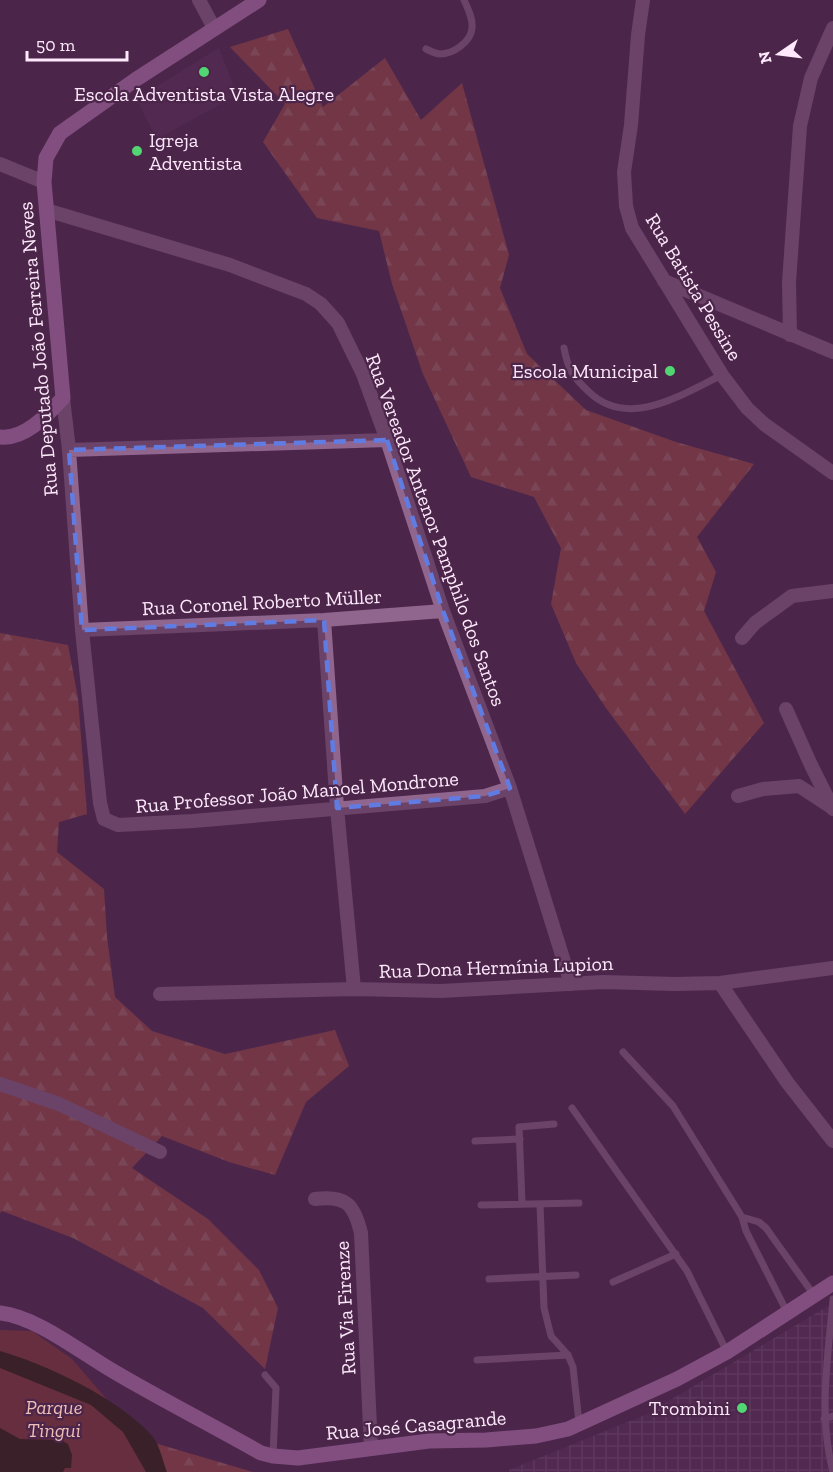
<svg xmlns="http://www.w3.org/2000/svg" width="833" height="1472" font-family="'Zilla Slab',serif">
<style>
.built{fill:#592e57}
.industrial{fill:url(#industrial-grid)}
.forest{fill:url(#forest-firs)}
.park{fill:#863930}
.water{fill:#241a00}
.lines{fill:none;stroke-linecap:round;stroke-linejoin:round}
.lane{stroke:#91668e;stroke-width:7}
.street{stroke:#91668e;stroke-width:14}
.secondary{stroke:#c27fbf;stroke-width:15}
.marked{fill:none;stroke:#607ce2;stroke-width:4.5;stroke-dasharray:12 8;stroke-linejoin:round}
.poi-dot{fill:#52d673;stroke:#4c264a;stroke-width:2}
.labels{text-anchor:middle;dominant-baseline:central;stroke-width:4.5;stroke-linejoin:round;paint-order:stroke}
.poi-label{font-size:20px;fill:#fde9fb;stroke:#4c264a;text-anchor:end}
.street-label{font-size:20px;fill:#fde9fb;stroke:#4c264a}
.park-label{font-size:20px;font-style:italic;fill:#efbeb7;stroke:#4c264a}
</style>
<defs>
<pattern id="industrial-grid" width="8" height="8" patternUnits="userSpaceOnUse" patternTransform="scale(1.5)"><rect width="8" height="8" fill="#592e57"/><path d="M0 4h8M4 0v8" fill="none" stroke="#724c70"/></pattern>
<pattern id="forest-firs" width="22" height="20" patternUnits="userSpaceOnUse" patternTransform="scale(1.5)"><rect width="22" height="20" fill="#9f4b40"/><path d="M5 1l3.5 6h-7zM16 11l3.5 6h-7z" fill="#b26e66"/></pattern>
</defs>
<rect width="100%" height="100%" fill="#4c264a"/>
<path class="built" d="M219,48L237,95L157,139L136,99Z"/>
<path class="industrial" d="M833,1303V1472H510L509,1470L645,1415Z"/>
<path class="forest" d="M288,29L323,107L385,58L421,120L462,83L509,255L500,288L527,354L586,410L676,442L754,464L697,537L716,572L704,611L764,723L685,814L606,708L576,663L551,604L561,548L534,497L471,477L423,374L392,284L379,231L317,218L263,142L285,104L230,47Z
M0,633L68,645L78,698L87,814L59,822L57,852L104,889L107,937L115,997L152,1031L225,1054L335,1030L349,1066L306,1102L275,1175L229,1162L162,1136L132,1168L208,1219L259,1270L278,1308L265,1369L203,1308L73,1238L2,1211L0,1213Z
M141,1439L253,1472H155Z"/>
<path class="park" d="M0,1330L32,1331L72,1359L141,1439L155,1472H0Z"/>
<path class="water" d="M0,1351C46,1364 122,1400 153,1437C160,1446 163,1462 167,1472H146L123,1432L91,1405L0,1368Z
M0,1428L20,1439L61,1440L68,1444L72,1455L71,1468H65L63,1472H0Z"/>
<g class="lines">
<path class="lane" d="M426,49C430,51 436,54 440,54C453,54 471,42 472,28C473,18 468,9 464,0
M564,348C568,370 573,377 589,392C629,430 682,394 722,375
M623,1052L673,1106L742,1217L746,1231L787,1312
M572,1108L687,1271L727,1352
M475,1141L520,1139
M522,1203L519,1127L554,1124
M540,1204L544,1308L551,1336L568,1355L573,1367L579,1423
M481,1205L579,1203
M742,1217L759,1222L766,1228L814,1295
M489,1279L576,1275
M613,1282L676,1254
M477,1360L568,1355
M265,1375L276,1388L273,1455
M824,1419L833,1416
M833,1472C818,1415 828,1357 833,1299"/>
<path class="street" d="M199,0L214,28
M643,0L638,35L631,125L624,172L626,206L632,228L722,375L747,408L764,424L833,473
M0,164L44,182
M46,210L230,265L306,294L321,304L338,323L363,374L387,440L443,611L510,788L571,984
M664,281L833,352
M790,335L789,282L800,126L811,78L833,28
M63,398L69,450L82,630L100,803L104,819L118,825L193,821L485,796L510,788
M69,450L387,440
M324,620L337,808L354,989
M82,630L324,620L443,611
M742,638L755,623L792,596L833,591
M786,709L811,765L833,809
M738,796L763,789L799,786L831,807
M720,983L787,1082L833,1141
M160,994L354,989L441,991L603,982L675,984L720,983L833,968
M0,1084L59,1104L160,1152
M315,1199C346,1195 354,1204 361,1233L371,1449"/>
<path class="secondary" d="M0,437C25,440 48,414 63,398L44,182L46,158L60,133L135,80L259,0
M0,1313C37,1317 80,1352 113,1371C162,1400 212,1425 261,1453L273,1456L298,1458L429,1441L486,1440L536,1436L568,1429L677,1379L727,1352L833,1283"/>
</g>
<path d="M0 0H833V1472H0ZM387,440L443,611L510,788L485,796L337,808L324,620L82,630L69,450Z" fill="#4c264a" fill-opacity=".55" fill-rule="evenodd"/>
<path class="marked" d="M387,440L443,611L510,788L485,796L337,808L324,620L82,630L69,450Z"/>
<g class="poi-dot">
<circle cx="204" cy="72" r="6"/>
<circle cx="137" cy="151" r="6"/>
<circle cx="670" cy="371" r="6"/>
<circle cx="742" cy="1408" r="6"/>
</g>
<g class="labels">
<g class="poi-label">
<text x="204" y="94" text-anchor="middle">Escola Adventista Vista Alegre</text>
<text x="149" y="140" text-anchor="start">Igreja<tspan x="149" dy="23">Adventista</tspan></text>
<text x="658" y="371">Escola Municipal</text>
<text x="730" y="1408">Trombini</text>
</g>
<g class="street-label">
<text transform="translate(694 287) rotate(59)">Rua Batista Pessine</text>
<text transform="translate(38 349) rotate(-95)">Rua Deputado João Ferreira Neves</text>
<text transform="translate(436 530) rotate(70)">Rua Vereador Antenor Pamphilo dos Santos</text>
<text transform="translate(262 602) rotate(-3)">Rua Coronel Roberto Müller</text>
<text transform="translate(297 792) rotate(-5)">Rua Professor João Manoel Mondrone</text>
<text transform="translate(496 967) rotate(-2)">Rua Dona Hermínia Lupion</text>
<text transform="translate(345 1308) rotate(-93)">Rua Via Firenze</text>
<text transform="translate(416 1425) rotate(-5)">Rua José Casagrande</text>
</g>
<g class="park-label">
<text x="54" y="1407">Parque<tspan x="54" dy="23">Tingui</tspan></text>
</g>
</g>
<g transform="translate(779 54) rotate(256)" stroke="#4c264a" stroke-width="4.5" paint-order="stroke">
<path d="M0-4.5L10 22L0 15L-10 22Z" fill="#fde9fb"/>
<text y="-9" font-size="16" font-weight="bold" text-anchor="middle" fill="#fde9fb">N</text>
</g>
<path d="M27 51v9h100v-9" fill="none" stroke="#fde9fb" stroke-width="3"/>
<text x="36" y="51" font-size="18" fill="#fde9fb" stroke="#4c264a" stroke-width="4.5" paint-order="stroke">50 m</text>
</svg>
